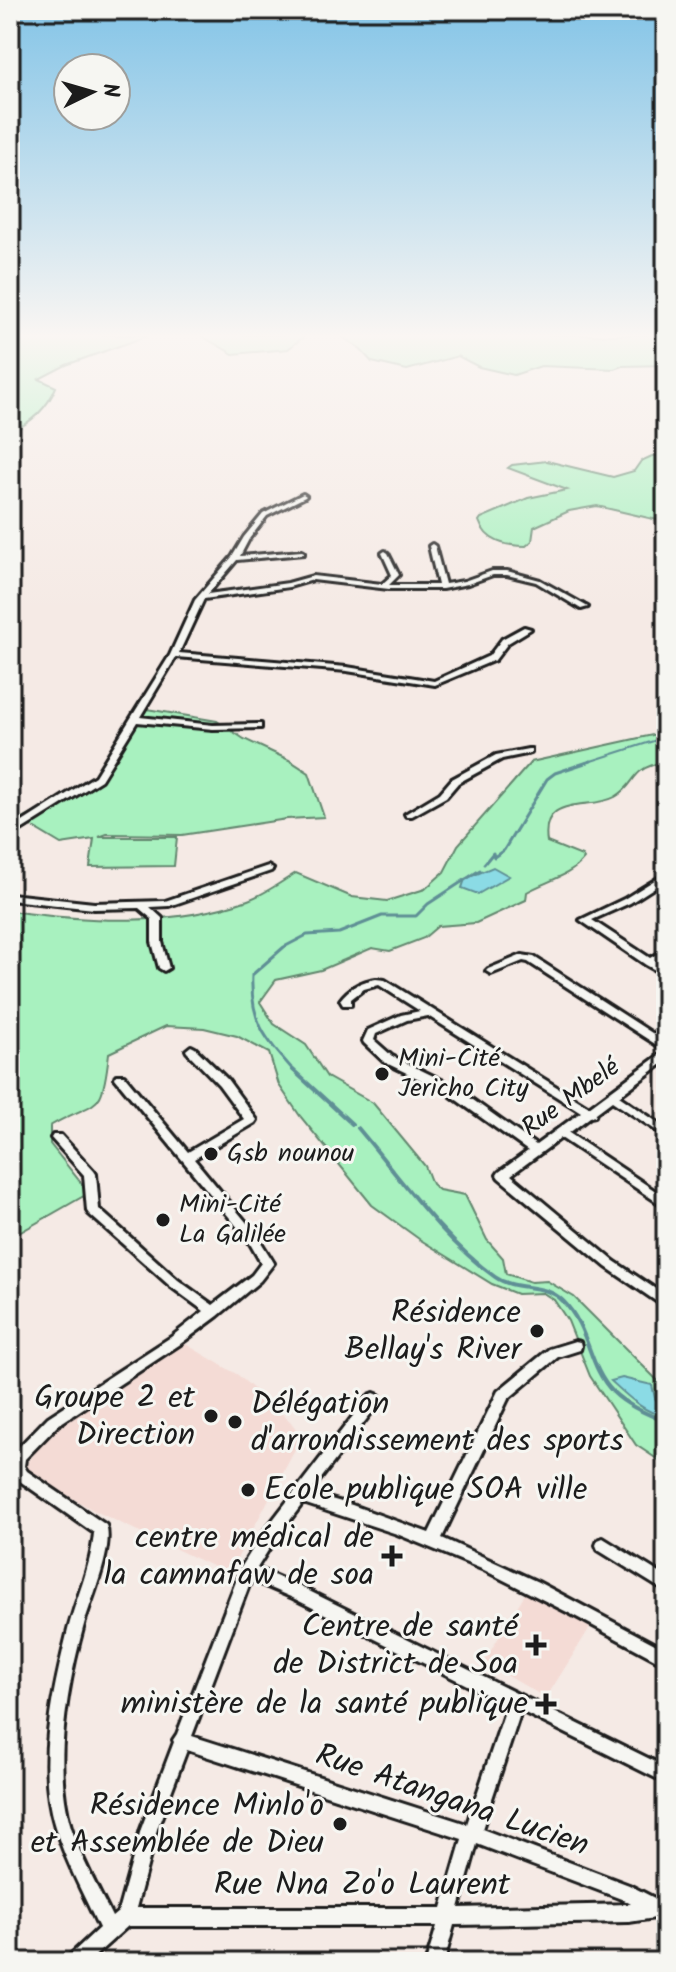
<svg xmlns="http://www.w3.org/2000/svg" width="676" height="1972" font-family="Kalam,sans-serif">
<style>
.built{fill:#f4dbd5}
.green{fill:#a8f1bf;stroke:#62866e;stroke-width:2}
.water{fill:#8bdbe5;stroke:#5f8f95;stroke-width:2}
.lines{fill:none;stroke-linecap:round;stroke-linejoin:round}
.stream-far2{stroke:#5f8f95;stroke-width:2}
.stream-far1{stroke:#5f8f95;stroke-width:3}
.stream{stroke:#5f8f95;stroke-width:4}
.street-casing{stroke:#1c1c1c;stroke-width:6}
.street{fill:#f6f6f2;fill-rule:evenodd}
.poi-dot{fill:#1c1c1c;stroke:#f6f6f2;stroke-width:3}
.labels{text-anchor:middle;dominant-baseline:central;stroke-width:6;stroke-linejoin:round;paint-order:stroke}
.poi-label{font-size:26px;fill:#1c1c1c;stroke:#f6f6f2;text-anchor:start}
.street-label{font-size:26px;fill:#1c1c1c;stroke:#f6f6f2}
.near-poi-label{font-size:32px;fill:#1c1c1c;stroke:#f6f6f2;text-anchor:end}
.near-street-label{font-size:32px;fill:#1c1c1c;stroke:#f6f6f2}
</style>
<rect width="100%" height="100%" fill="#f5eae5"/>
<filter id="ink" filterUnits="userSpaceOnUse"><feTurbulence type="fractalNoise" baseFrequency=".0125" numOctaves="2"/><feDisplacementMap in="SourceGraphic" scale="16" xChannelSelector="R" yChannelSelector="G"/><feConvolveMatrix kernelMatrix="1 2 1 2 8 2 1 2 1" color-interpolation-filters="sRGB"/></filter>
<g filter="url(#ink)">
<path class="built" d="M184,1343L238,1375L290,1421L302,1437L229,1574L93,1510L53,1487L25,1467L44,1439L69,1418Z
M526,1592L591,1626L546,1698L484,1662Z"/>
<path class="green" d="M10,335H150L66,365L39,379L56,387C47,409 31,423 10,432Z
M200,335H306L288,349L233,354Z
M339,335H666V365L622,366L614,369L541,366L514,375L479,367L458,356L407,370L372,362L358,347Z
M666,455V522L597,506L569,511L534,527L532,541L526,546C506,546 486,542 479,521L481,518L528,498L567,490L508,468L512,465L547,461L613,477L634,471L641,461L652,456Z
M141,708L217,721L244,739L289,760L309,773L324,817L287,819L182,835L107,834L99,837H177L174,866L90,867L94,839L61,844L21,820L98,778Z
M666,732L664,762C628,769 638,784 615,797C589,811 540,793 547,842L582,856L584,859C571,876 546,881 527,892L526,900L476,923L438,926L424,938L390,951L372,948L321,970L276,980L260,1002L274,1024L306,1045L327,1077L373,1103L425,1166L432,1184L439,1190L465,1195L487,1240L503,1258L506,1274L531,1282L547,1281L574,1297L666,1389V1465L636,1445L590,1376L568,1321L554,1300L543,1293L517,1294L492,1284L419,1239L372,1205L300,1116L279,1085L269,1053L237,1036L204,1028L166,1026L109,1053C102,1117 98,1098 50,1126V1144L89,1193L10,1238V911C89,922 171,927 248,900C265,894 281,882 296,873L352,897L387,901L425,889L444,872L458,845L531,762Z"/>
<path class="water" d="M493,867L509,876L478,894L462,888L465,879Z
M622,1378L652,1385L655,1398L666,1414C650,1419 623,1392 611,1381Z"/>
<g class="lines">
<path class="stream-far2" d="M585,763L666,737"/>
<path class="stream-far1" d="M484,864L493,853L494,857L504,850L547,779L555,773L591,761
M294,1071C264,1037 250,1021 252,975L284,947L307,935L339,933L382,916H416L428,904L480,870"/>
<path class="stream" d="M292,1069L352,1124
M358,1128C401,1179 441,1238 495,1277C516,1292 545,1282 563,1301C590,1328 588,1367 613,1392C627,1406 648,1414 666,1422"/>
<g class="street-casing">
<path id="street" d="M303,494L306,496L305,497L267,516L249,539L240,556L302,551L304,552V554L237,560L208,594L288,583L313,576L382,584L392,575L382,553L385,551L388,553L399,575L389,585H438L429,546L432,544L435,546L445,584L464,581L492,571H507L540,580L588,607L581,609L536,582L507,575H493L468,584L442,589H389L313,580L289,587L204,599L179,653L347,667L434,681L489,656L502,639L524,627L531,629L508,643L495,660L435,685L347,671L176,657L140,717L213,725L258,724H261V728L213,729L137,722L101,780L10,837V830L95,776L170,655L195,600L232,557L244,537L263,514Z
M528,749H531V753L502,759L458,783L446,797L412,816H406L405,814L440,793L452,779L496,755Z
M268,866L273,869L271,871L169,906L150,907L162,918V942L169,968L164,971L159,968L152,942V919L139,908L94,909L10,900V894L94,903L165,901Z
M666,873V880L630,903L592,920L650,958L666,949V956L657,962L666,968V976L646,965L580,920L624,899Z
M522,955L534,957L666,1042V1051L528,962L523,961L491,974L486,971L488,969Z
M376,979L385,980L589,1107L662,1053L666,1052V1061L619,1096L666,1128V1137L612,1101L596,1113L595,1116L590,1117L569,1133L666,1198V1208L561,1138L511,1175L614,1261L666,1296V1308L606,1267L499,1178L497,1175L499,1172L528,1151L444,1091L384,1062L364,1043L363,1041L368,1030L401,1015L420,1011L379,985L364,989L351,999V1005H343L340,1000C349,988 361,981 376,979ZM428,1016L581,1112L536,1145L452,1085L392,1056L374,1040L376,1034L407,1020Z
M191,1046L195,1048L227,1079L257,1120L255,1123L194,1159L256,1234L274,1263L260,1281L218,1316L179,1345L58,1425L25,1459L24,1466L27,1471L106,1525C114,1547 92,1597 85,1621C68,1682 52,1765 71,1827C81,1859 98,1888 112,1917L118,1912L141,1829L174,1742L173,1740L177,1734L242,1566L262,1534L369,1395L374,1393L379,1395L381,1399L379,1403L310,1493L352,1505L429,1533L498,1391L549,1349L575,1341L580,1342L581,1346L580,1350L558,1357L508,1399L442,1538L538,1582L666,1650V1665L571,1614L484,1570L397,1534L303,1503L272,1544L257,1568L303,1588L666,1767V1783L521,1711L482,1829L629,1885L666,1904V1922L655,1918L629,1922L454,1925L444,1962H426L437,1926H128L88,1962H66L69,1956L99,1928C84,1895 66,1863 55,1827C36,1765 52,1695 67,1634C75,1600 91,1568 94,1533L17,1479L10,1467L14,1452L48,1417L171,1337L204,1311L170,1286L89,1214L87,1211L84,1175L51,1138L53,1135H61L94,1171L96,1174L99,1209L178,1280L213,1305L252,1275L261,1263L248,1240L115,1078L116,1075H124L188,1152L244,1119L219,1085L187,1052L186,1050ZM251,1580L293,1598L507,1705L467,1824L192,1736ZM187,1750L462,1839L442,1908H136L157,1829ZM477,1844L624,1900L631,1904L459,1908Z
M603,1538L666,1577V1592L598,1550L596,1545L598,1540Z"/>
</g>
<use href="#street" class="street"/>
</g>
</g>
<linearGradient id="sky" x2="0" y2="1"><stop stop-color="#83c4e7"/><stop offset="0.55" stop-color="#faf6f3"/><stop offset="1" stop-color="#faf6f3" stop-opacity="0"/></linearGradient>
<rect width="676" height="611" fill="url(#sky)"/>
<g class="poi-dot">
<circle cx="382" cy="1074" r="8"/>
<circle cx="211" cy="1154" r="8"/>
<circle cx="163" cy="1220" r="8"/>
<circle cx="537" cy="1331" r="8"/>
<circle cx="211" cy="1416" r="8"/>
<circle cx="235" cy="1422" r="8"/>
<circle cx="248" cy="1490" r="8"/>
<path d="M388 1544h8v8h8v8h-8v8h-8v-8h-8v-8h8z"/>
<path d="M532 1633h8v8h8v8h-8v8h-8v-8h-8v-8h8z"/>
<path d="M542 1692h8v8h8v8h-8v8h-8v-8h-8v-8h8z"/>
<circle cx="340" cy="1824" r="8"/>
</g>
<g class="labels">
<g class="poi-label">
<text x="398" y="1059">Mini-Cité<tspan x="398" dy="30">Jericho City</tspan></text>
<text x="227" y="1154">Gsb nounou</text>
<text x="179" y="1205">Mini-Cité<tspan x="179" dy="30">La Galilée</tspan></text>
</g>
<g class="street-label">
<text transform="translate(571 1098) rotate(-36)">Rue Mbelé</text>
</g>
<g class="near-poi-label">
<text x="521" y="1313">Résidence<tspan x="521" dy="37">Bellay's River</tspan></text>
<text x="195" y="1398">Groupe 2 et<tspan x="195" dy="37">Direction</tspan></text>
<text x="251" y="1404" text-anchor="start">Délégation<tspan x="251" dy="37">d'arrondissement des sports</tspan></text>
<text x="264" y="1490" text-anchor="start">Ecole publique SOA ville</text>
<text x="374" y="1538">centre médical de<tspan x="374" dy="37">la camnafaw de soa</tspan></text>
<text x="518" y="1627">Centre de santé<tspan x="518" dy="37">de District de Soa</tspan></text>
<text x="528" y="1704">ministère de la santé publique</text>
<text x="324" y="1806">Résidence Minlo'o<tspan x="324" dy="37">et Assemblée de Dieu</tspan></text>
</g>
<g class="near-street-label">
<text transform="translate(452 1801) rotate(19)">Rue Atangana Lucien</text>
<text x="362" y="1885">Rue Nna Zo'o Laurent</text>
</g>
</g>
<rect width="676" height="1972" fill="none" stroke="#f6f6f2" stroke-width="40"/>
<rect x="20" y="20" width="636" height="1932" fill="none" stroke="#1c1c1c" stroke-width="3" filter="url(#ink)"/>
<g transform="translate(92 92) rotate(85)"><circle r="38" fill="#f6f6f2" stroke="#9f9f9c" stroke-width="2"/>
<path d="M0-6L14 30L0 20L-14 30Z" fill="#1c1c1c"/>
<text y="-12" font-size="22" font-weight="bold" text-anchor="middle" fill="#1c1c1c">N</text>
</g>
</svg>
